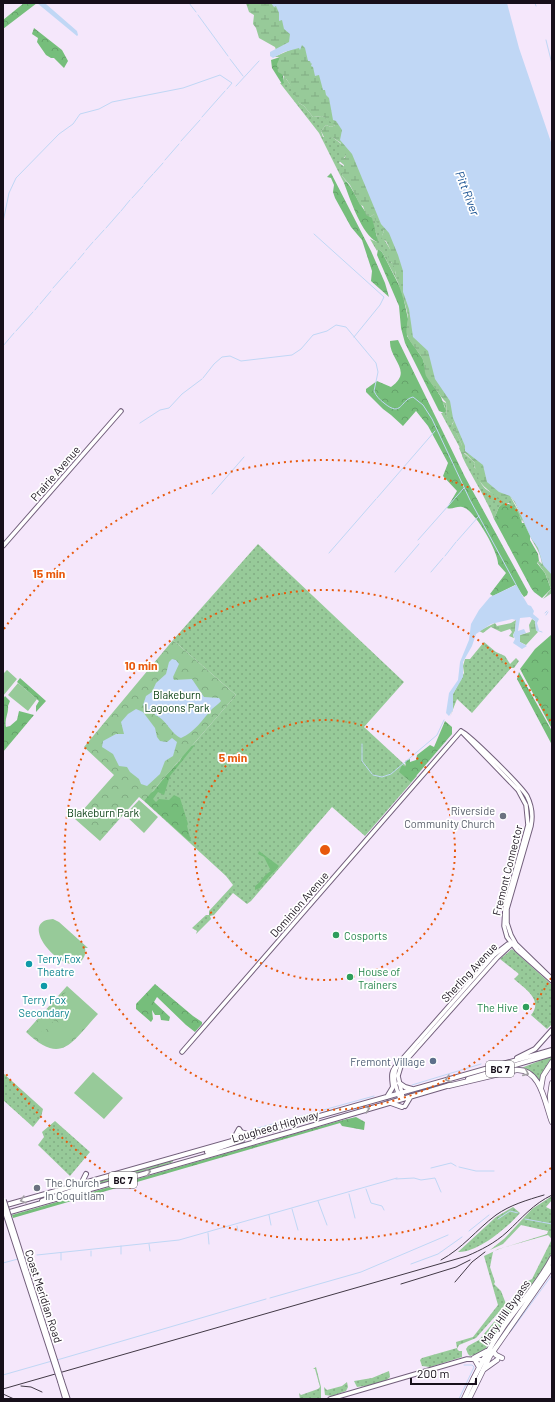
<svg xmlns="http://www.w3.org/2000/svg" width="555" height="1402" font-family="Barlow,sans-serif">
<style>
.grass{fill:url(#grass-dots)}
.forest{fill:url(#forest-crowns)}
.wetland{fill:url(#wetland-marsh)}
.park{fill:url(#park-crowns)}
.garden{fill:#97ca99}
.water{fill:#c0d7f5}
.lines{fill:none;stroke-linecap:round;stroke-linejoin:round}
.stream{stroke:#c0d7f5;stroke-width:1}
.secondary-casing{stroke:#725f7b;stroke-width:5.5}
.primary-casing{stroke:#725f7b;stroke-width:6}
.trunk-casing{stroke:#725f7b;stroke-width:6}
.secondary{stroke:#fff;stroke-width:3.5}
.primary{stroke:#fff;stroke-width:4}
.trunk{stroke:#fff;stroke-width:4.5}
.rail{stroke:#423946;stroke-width:1}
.secondary-bridge-casing{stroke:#725f7b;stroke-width:5.5;stroke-linecap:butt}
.secondary-bridge{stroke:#fff;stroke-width:3.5}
.oneway{stroke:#a29fa3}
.ring{fill:none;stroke:#e8590c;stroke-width:2;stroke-dasharray:2 4}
.worship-dot{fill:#6b7280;stroke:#fff;stroke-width:1.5}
.leisure-dot{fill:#2e9e5b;stroke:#fff;stroke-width:1.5}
.culture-dot{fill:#0f9aa8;stroke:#fff;stroke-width:1.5}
.service-dot{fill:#5c6f8a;stroke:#fff;stroke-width:1.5}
.labels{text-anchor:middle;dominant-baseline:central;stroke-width:3.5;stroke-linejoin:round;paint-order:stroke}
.shield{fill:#fff;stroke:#5d575f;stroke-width:1}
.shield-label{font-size:10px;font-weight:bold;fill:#170f1a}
.street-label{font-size:11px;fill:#170f1a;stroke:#fff}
.park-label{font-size:11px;fill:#043b0f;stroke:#fff}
.worship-label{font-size:11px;fill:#5b616d;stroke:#fff;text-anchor:end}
.leisure-label{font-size:11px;fill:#27864d;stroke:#fff;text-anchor:start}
.culture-label{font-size:11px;fill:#0d838f;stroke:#fff;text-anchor:start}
.service-label{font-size:11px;fill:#4e5e75;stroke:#fff;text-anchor:end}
.water-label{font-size:12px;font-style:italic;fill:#1b5393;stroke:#fff}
.centre{fill:#e8590c;stroke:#fff;stroke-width:2}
.ring-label{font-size:12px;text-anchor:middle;font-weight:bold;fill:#e8590c;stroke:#fff;stroke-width:3.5;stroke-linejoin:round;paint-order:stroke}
</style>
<defs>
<pattern id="grass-dots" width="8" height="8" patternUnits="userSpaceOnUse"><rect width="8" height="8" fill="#97ca99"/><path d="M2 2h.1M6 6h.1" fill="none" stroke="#81ac83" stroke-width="1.8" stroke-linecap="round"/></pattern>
<pattern id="forest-crowns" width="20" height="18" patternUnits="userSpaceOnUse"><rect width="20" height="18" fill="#76be7b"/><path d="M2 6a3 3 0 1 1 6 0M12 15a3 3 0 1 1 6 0" fill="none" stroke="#65a26a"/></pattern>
<pattern id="wetland-marsh" width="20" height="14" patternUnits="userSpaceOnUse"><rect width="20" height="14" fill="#97ca99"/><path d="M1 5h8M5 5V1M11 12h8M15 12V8" fill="none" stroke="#81ac83"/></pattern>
<pattern id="park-crowns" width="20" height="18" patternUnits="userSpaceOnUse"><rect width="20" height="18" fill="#97ca99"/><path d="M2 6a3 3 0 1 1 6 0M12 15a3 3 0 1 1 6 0" fill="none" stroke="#81ac83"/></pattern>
</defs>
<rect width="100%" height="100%" fill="#f5e7fb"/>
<path class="grass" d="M284,76L295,91L299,103L304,106L313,117L322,116L334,123L335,125L331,127L326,125L321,131L323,137L331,136C337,141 347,146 346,155C345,158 341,160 339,163L345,167L342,176L346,181L344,183L319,133L280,83H284Z
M374,214L384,231L382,236L390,249L391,262L396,268L395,272L400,286L382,252L378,249L377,251L370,239L377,242V236L370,217Z
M442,401L446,403L447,417L454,421L452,424L462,445L460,448L441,413H444L445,407Z
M462,453L465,454L475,463L474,467C480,471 477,475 480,481C485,493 498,496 510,496L523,519L522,522L520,517L509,503H505L499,507L494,519C486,497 472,478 462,456Z
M258,544L404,682L364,727L417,776L365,836L332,807L251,901L247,904L233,893L214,915L210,916L211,919L196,934L197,931L192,928L206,915H209V911L233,885L226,876L144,801L236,695L173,640Z
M484,642L496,652L505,656L510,664L516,658L519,661L514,668H511L472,713L457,699L450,717L453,710V694L464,673L463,666L465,659H470Z
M512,949L552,985V1024L547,1029L531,1015C544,1000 524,988 514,979L519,974L500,959Z
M552,1056C552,1060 542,1077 540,1083L521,1068Z
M3,1073L43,1109L41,1117L33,1127L3,1100Z
M55,1121L90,1152L70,1176L38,1145L44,1137L42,1132Z
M172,1159L173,1162L158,1168L56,1197L90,1186L93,1183Z
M552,1196V1200L546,1207L552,1210V1252L547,1262L538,1278L503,1322L485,1350L478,1354L470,1356L468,1354L466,1349L468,1346L479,1340L513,1299L515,1300V1297H517V1294L519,1295V1292L522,1291L521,1289L523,1290L528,1281L532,1279L552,1239L548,1235L498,1249L493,1252L490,1267L495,1282L494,1284L501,1291L506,1304L476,1338L459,1345L457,1349L459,1351H462V1357L430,1367L422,1366L420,1360L422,1358L457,1348L456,1342L473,1337L498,1305L484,1256L499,1249L547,1234L548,1231L521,1225L503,1244L490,1250L505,1238L532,1209Z
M513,1207L520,1213C508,1227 478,1253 458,1252L496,1217Z
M316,1367L321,1387V1399H300L299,1393L301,1395L318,1389L320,1387L315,1369H313Z
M389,1371L390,1377C384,1384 366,1386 357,1387L354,1381L372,1378Z
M347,1382L348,1387L346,1391L332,1396L325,1395L324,1387L327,1390L342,1386Z"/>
<path class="forest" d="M24,3H37L3,29V20Z
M34,28L62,50L68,61L64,68L54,58H51L46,55L37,42L38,38L32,34Z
M280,57C279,67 284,74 284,83L282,84L272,68L271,60Z
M331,173L371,251L385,283L389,297L371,281L372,271L362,240L351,227L335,198L333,192L334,185L331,178L327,177Z
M346,181C355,191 362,212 372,218L378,241L377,242C362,235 350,199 344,183Z
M378,249L382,252L402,291L408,319L407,336L423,359L427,376L441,397L446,411L444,413L439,411L405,343L401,328L399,306L377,255Z
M398,340L465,477L528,592L527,595L524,597L515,585L493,596L490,594L506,573L498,564C499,553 474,508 462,507C457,506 452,510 447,508L457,491L443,476L448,463L428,426L416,411L403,426L391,415L383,409L366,392V389L377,381L391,387C414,371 389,360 390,341Z
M504,503C515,504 519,513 522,523H524L530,535V540L538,554L539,561L537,563L545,573L551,589L542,598L534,592L531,588L494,519L499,507Z
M551,635L552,636V729L520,669L535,649Z
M519,672L552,731V745L517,679Z
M20,678L46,701L36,712V706L39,701L17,682Z
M5,696L10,701L8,706C9,713 4,719 6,727L10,726L17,720L19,711L34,715L3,752V699Z
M445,721L452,727V734L411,782L399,772L402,765L406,767L405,761L410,759V762L416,760L417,755L430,745L434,747Z
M195,745L170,776L164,795L158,792L153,799L156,802L159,799L169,800L174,795L180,798L188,824L187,826L191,841H189L130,788L150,793L154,791L168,773L180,761L186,747Z
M259,851L279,866C273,874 264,880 260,888L255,890V886C262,882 263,875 271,871L264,857L258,854Z
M155,984L193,1016L202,1022V1024L195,1032L186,1025L157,997L154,1002L170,1017L169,1021L161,1020L160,1015H155L152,1010L153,1019L151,1022L136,1009V1004Z
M356,1117L365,1122L364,1130L342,1126L340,1123L13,1218L12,1215L339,1121Z"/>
<path class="wetland" d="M246,3H303L316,41L276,50L275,47L259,38L256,28L253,24L254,15L249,12Z
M308,42L552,543V593L543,599L551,589L545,573L537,562L539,561L542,564C540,551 536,548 531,538C523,524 520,508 510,496L501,499C496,497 482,486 479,480C476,474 478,471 474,466L475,463L465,453L462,455L459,448L462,445L452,425L454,421H450L447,417L446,402C444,401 428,379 426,376C424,370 425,364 422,358C418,351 410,343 407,335C405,329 408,324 408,318C408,307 394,276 395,268L388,257L390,249L386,241L381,238L384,231L375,220L374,214L370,217L366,215L363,206L360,205L350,185L342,176L344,165L338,160L340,157L345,158L346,154L339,152L341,143L332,137L325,139L321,131L326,125L331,127L335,125L322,116L313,117L304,106L299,103C294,93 288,76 278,72L277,64L280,57H274Z
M532,619L535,621L536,630L538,632L526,645L520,642V635L530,632L529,625Z
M516,620L515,631L513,635L514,638L509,636L512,632L510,629L501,632L491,627L483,633L479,631L495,623L497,626L511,623Z"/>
<path class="park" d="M173,640L236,695L144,801L139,797L100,841L75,819L114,775L84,747Z
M67,986L98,1014C71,1043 62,1066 26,1032Z"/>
<path class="garden" d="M7,670L17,679L3,696V674Z
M18,683L37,699L28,711L8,695Z
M139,800L158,817L144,833L125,815Z
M53,919L59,922L88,948H85C86,953 85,958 80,962C63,976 15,921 53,919Z
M67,991L93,1015L78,1032L52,1008Z
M48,1010L57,1017L43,1033L34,1026Z
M56,1021L77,1034C67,1045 58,1048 44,1041Z
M93,1072L123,1098L104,1119L74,1093Z"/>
<path class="water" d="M37,3L46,4L77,31L78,35L77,36Z
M271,3H507L519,48L552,145V575L543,565L538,548L531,538L515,502L510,496L499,492L487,482L483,465L465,451V446L453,418L450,401L435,379L428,351L413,337L409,309L403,292V271L398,255L389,233L381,224L352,154L340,140L342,130L336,121L333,120L329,98L326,95L325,90H323L319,75L315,76L313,67L311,66L312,63L311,64L310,61H308L305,48L302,45L300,50L299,48L284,52L273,58L270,56V52L289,42L290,34L284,29L282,20L279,21V13L276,6L274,7Z
M516,585L528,605L531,606L534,611L533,614L539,619L537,623L539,630L538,632L536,630L535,621L530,617L520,618L518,631L524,629L526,633L520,635V642L527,646L522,649L513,643L515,639L513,635L515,631L516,620L512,619L491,624L476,634L472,646L463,662V677L453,694V710L449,716L446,713L449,693L458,680L460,662L469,640L471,624L479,610L490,597Z
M172,659L176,660L179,664L173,677L174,680L192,679L204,697L219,698L221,701C219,704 215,706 212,709C202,720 195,732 181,738C172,735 166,719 155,715L153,709L147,710L143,705L146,696L152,692L156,683L166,674L169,662Z
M136,709L143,712L155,728L157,737L160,741L167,742L172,738L177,742L173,756L165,761L160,774L147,786L141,784L139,779L130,772L127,767L119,766L113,754L102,747L103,741L116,734H124L121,722L128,714Z"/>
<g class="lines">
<path class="stream" d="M189,3L196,12
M535,3L536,6
M198,15L228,56
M546,40L552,64
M230,59L243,76
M236,86L259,61
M202,117L225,91
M181,141L200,120
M165,160L179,144
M154,173L163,163
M144,184L153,174
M132,198L143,186
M121,211L130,200
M3,222L9,193L16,178L59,134L73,124L80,114L99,109L112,102L183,88L220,75L232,83L227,89
M106,228L120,212
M314,234L384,297L380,305L354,337
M95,240L104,230
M86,250L93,242
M78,260L84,253
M70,269L76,262
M53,288L68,271
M40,304L51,291
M35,310L38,306
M16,331L33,312
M3,346L14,333
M203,378L214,364L222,357L230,356L241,361L292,355L301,349L313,335L327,331L336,325L346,327L376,363L378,372L374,391C376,396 380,400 384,403C402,418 400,400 413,397L423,405L432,419L470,500L520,592
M140,423L160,410L169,408L182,394L202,379
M212,494L244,457
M377,498L435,431
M418,540L464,488
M457,541L479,516
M329,553L376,499
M445,556L456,542
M395,572L419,544
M431,572L443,558
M545,613L547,611
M546,615L548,612
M539,631L542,632
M362,744V761L372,774
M373,775L382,777L391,774L437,735L444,720
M412,1085L481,1064
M251,1130L374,1096
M459,1167L476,1171H494
M431,1168L451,1163L456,1166
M396,1179L414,1178L421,1180L435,1178L441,1192
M366,1189L371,1203L382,1206L384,1210
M349,1194L355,1218
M318,1201L327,1225
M292,1209L298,1230
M269,1215L271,1225
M498,1219L510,1211L518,1213
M525,1219L552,1224
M237,1226L238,1231
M469,1231L489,1215
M208,1233L209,1244
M149,1244L150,1251
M121,1246V1254
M91,1251V1256
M61,1253V1260
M37,1255L179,1240L397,1178
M23,1258L33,1256
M3,1263L18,1259
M411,1264L438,1254L462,1237
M270,1298L361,1272L448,1235
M511,1331L552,1275
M57,1360L266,1299
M3,1375L52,1361
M459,1399L474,1367L472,1365H464"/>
<g class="secondary-casing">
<path id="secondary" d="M3,546L121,411
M461,731L518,790L526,805L528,825L505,908L504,926L507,937L517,950L552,981
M461,731C470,735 521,786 527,796C532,806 533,816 531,826L507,909V923L511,935L516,944L552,979
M182,1052L461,731
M403,1098L398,1076L401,1066L497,958L512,944
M400,1099C396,1087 391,1076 398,1064L494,955L508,944L512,943
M62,1381L68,1399
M60,1382L65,1399
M330,1399L467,1359L485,1360"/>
</g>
<g class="primary-casing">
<path id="primary" d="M517,1058L535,1049L552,1030
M468,1079L552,1054
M399,1083L405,1087L412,1089
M387,1097L393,1087C392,1077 390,1072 398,1064
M391,1103L402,1107
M405,1106L411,1096
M233,1140L239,1129L241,1132L251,1135
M207,1152L242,1140
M81,1184L86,1174
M42,1201L87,1186L90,1182
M3,1206L552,1050
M3,1214L294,1131L450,1085"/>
</g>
<g class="trunk-casing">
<path id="trunk" d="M552,1083L550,1096L552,1115
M448,1086L516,1070C541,1068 545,1104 552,1122
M541,1088L543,1076L552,1062
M493,1351L496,1355L502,1358
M479,1367L474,1358L487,1351
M483,1370L497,1360
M464,1399C475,1374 488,1349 504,1326C520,1303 539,1283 552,1258
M469,1399L490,1356L552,1267"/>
</g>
<use href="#secondary" class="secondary"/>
<use href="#primary" class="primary"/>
<use href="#trunk" class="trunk"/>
<path class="rail" d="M441,1260C463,1248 476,1230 496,1215C510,1205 527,1200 544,1195
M455,1282L472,1262L485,1252
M401,1284L456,1267L470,1260
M21,1386L31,1387L42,1392
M3,1389L467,1256C481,1250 495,1243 507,1232C522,1218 533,1204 552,1195
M3,1394L14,1399"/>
<g class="secondary-bridge-casing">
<path id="secondary-bridge" d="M4,1200L62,1381
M3,1207L60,1382"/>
</g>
<use href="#secondary-bridge" class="secondary-bridge"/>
</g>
<defs><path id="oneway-chevron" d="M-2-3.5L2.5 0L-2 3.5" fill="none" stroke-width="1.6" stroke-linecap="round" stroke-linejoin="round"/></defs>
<g class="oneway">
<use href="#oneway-chevron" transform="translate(526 1073) rotate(24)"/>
<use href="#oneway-chevron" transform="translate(448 1079) rotate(164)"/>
<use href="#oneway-chevron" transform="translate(367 1109) rotate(-17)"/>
<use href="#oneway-chevron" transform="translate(148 1172) rotate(-16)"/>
<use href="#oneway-chevron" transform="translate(23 1200) rotate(164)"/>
</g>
<g class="ring">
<circle cx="325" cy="850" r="130"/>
<path d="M551 978A260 260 0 1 1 551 722"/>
<path d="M551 1168A390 390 0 0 1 4 1071M4 629A390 390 0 0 1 551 532"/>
</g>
<g class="worship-dot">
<circle cx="503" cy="816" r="4"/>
<circle cx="37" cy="1188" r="4"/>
</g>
<g class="leisure-dot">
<circle cx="336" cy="935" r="4"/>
<circle cx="350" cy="977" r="4"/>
<circle cx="526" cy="1007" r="4"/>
</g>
<g class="culture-dot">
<circle cx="29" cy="964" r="4"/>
<circle cx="44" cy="986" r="4"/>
</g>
<circle class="service-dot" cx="433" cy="1061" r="4"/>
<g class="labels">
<g class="shield">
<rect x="486" y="1061" width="28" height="16" rx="3"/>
<rect x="109" y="1172" width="28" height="16" rx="3"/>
</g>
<g class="shield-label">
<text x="500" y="1069">BC 7</text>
<text x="123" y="1180">BC 7</text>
</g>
<g class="street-label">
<text transform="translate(55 473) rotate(-49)">Prairie Avenue</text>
<text transform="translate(507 870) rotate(-76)">Fremont Connector</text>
<text transform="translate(299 904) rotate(-49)">Dominion Avenue</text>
<text transform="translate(469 972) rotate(-47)">Sherling Avenue</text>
<text transform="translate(275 1126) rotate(-16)">Lougheed Highway</text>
<text transform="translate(44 1296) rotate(72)">Coast Meridian Road</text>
<text transform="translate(505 1312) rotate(-55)">Mary Hill Bypass</text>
</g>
<g class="park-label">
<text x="177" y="694">Blakeburn<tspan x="177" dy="13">Lagoons Park</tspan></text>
<text x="103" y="812">Blakeburn Park</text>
</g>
<g class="worship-label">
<text x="495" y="810">Riverside<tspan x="495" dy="13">Community Church</tspan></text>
<text x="45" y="1182" text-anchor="start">The Church<tspan x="45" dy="13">In Coquitlam</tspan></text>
</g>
<g class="leisure-label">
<text x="344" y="935">Cosports</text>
<text x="358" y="971">House of<tspan x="358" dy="13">Trainers</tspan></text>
<text x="518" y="1007" text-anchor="end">The Hive</text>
</g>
<g class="culture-label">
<text x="37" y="958">Terry Fox<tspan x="37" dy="13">Theatre</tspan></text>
<text x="44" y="999" text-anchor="middle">Terry Fox<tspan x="44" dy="13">Secondary</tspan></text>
</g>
<g class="service-label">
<text x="425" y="1061">Fremont Village</text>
</g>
<g class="water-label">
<text transform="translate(468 193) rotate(69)">Pitt River</text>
</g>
</g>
<circle cx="325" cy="850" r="6" class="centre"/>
<g class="ring-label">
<text x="49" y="578">15 min</text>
<text x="141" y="670">10 min</text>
<text x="233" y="762">5 min</text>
</g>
<rect width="555" height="1402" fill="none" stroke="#170f1a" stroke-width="8"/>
<path d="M411 1378v6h65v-6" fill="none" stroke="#170f1a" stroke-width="2"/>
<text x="417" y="1378" font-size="12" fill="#170f1a" stroke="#ffffff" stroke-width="3" paint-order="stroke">200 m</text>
</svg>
